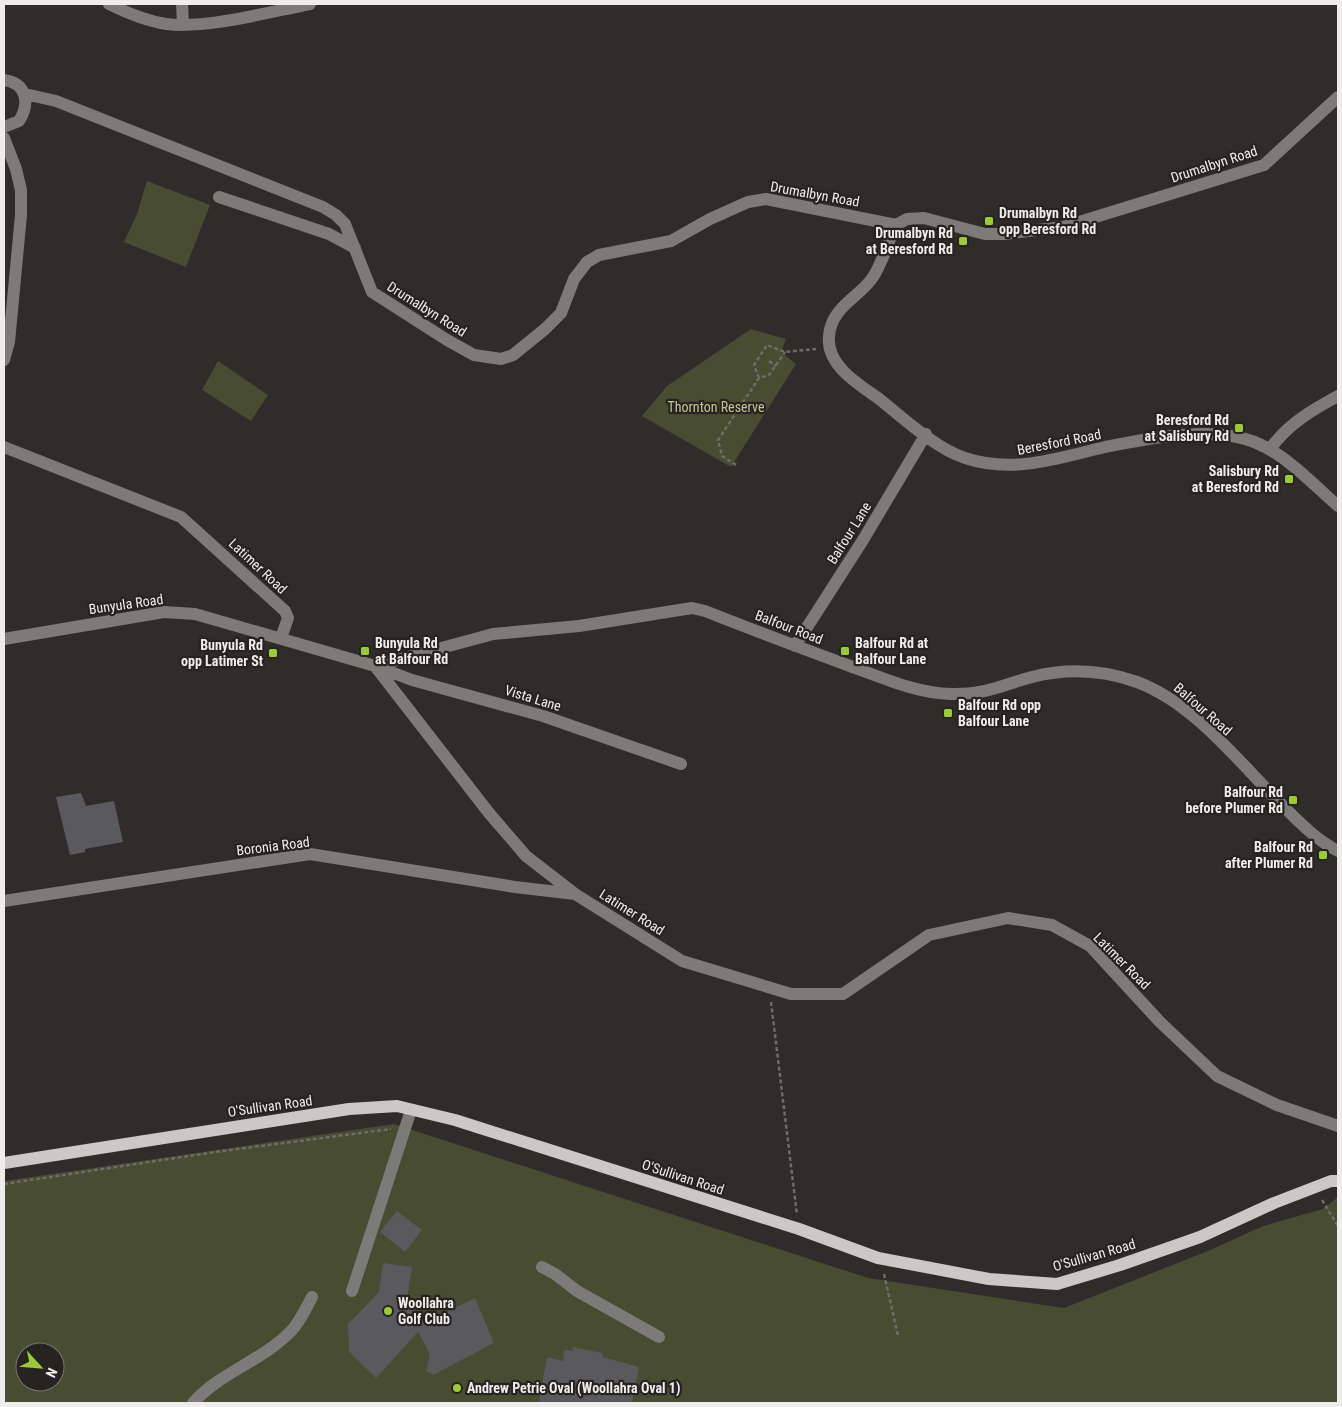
<svg xmlns="http://www.w3.org/2000/svg" width="1342" height="1407" font-family="'Roboto Condensed',sans-serif">
<style>
.green{fill:#484c30;fill-rule:evenodd}
.building{fill:#5a595d}
.lines{fill:none;stroke-linecap:round;stroke-linejoin:round}
.path{stroke:#6f6b6a;stroke-width:2.5;stroke-dasharray:4 2.5;stroke-linecap:butt}
.minor{stroke:#7c7b79;stroke-width:12}
.major{stroke:#cac9c5;stroke-width:12}
.poi-dot{fill:#9bcb33;stroke:#272321;stroke-width:2}
.labels{text-anchor:middle;dominant-baseline:central;stroke-width:4.5;stroke-linejoin:round;paint-order:stroke}
.street-label{font-size:14px;fill:#efedec;stroke:#272321}
.poi-label{font-size:14px;font-weight:bold;fill:#efedec;stroke:#272321;text-anchor:start}
.park-label{font-size:14px;fill:#c0c890;stroke:#272321}
</style>
<rect width="100%" height="100%" fill="#302c2b"/>
<path class="green" d="M147,181L210,205L186,267L124,242L137,214Z
M751,329L786,339L781,352L796,364L731,467L642,416L667,386Z
M218,361L268,395L251,421L202,390Z
M394,1124L868,1278L1064,1308L1208,1251L1263,1226L1323,1209L1338,1197V1403H4V1181ZM25,1352H55V1382H25Z"/>
<path class="building" d="M81,793L86,806L114,801L123,842L85,849V852L70,855L56,797Z
M397,1211L422,1230L405,1252L380,1232Z
M383,1263L412,1267L407,1299L424,1323L475,1298L494,1343L433,1375L426,1371L430,1354L418,1332L376,1378L349,1352L348,1324L379,1292Z
M573,1347L602,1353L603,1357L639,1367L632,1403H539L547,1357L563,1361L564,1350L573,1351Z"/>
<g class="lines">
<path class="path" d="M769,361L776,366
M759,378L754,365L767,345L785,352L816,349
M736,465L722,456L718,440L759,378L769,375L785,352
M771,1002L797,1215
M4,1184L215,1152L391,1129
M1322,1200L1338,1226
M884,1274L898,1336"/>
<path class="minor" d="M109,4C127,13 146,21 166,24C208,29 268,12 310,4
M182,4L183,24
M4,80C27,83 30,104 19,121L4,127
M25,94L56,101L323,207L336,215L345,224L372,292L447,340L474,355L501,359L513,355L545,329L561,313L574,279L587,262L599,255L671,241L710,219L748,202L766,199L896,225L907,219L924,218L985,234H1004L1063,227L1264,165L1338,97
M4,138L16,169L21,190V215L9,342L4,360
M219,197L329,234L355,248
M896,225C888,241 883,262 873,277C859,298 831,307 829,336C826,365 858,384 878,398C902,417 936,449 965,458C1013,474 1058,458 1105,447C1146,439 1195,429 1237,437C1277,444 1308,480 1338,506
M4,447L181,517L285,611L288,618L281,638
M1270,449C1288,424 1312,410 1338,396
M4,639L164,612L195,614L375,666L412,680L543,716L681,764
M795,646L863,540L926,434
M375,666L489,813L526,856L575,894L682,961L791,994H843L929,935L1008,918L1052,925L1090,946L1160,1022L1217,1076L1277,1105L1338,1126
M375,666L493,634L579,626L692,608L705,611C753,630 801,648 850,666C883,678 916,693 951,694C985,695 1002,685 1032,677C1067,668 1103,670 1137,682C1196,704 1241,765 1285,808C1301,824 1318,841 1338,851
M4,901L310,854L515,887L575,894
M542,1267L555,1274L577,1291L659,1337
M352,1291L411,1110
M193,1403C220,1372 263,1361 292,1330C301,1320 306,1308 312,1297"/>
<path class="major" d="M4,1163L349,1109L397,1106L455,1120L799,1229L878,1258L989,1279L1057,1284L1120,1265L1200,1237L1274,1203L1331,1181H1338"/>
</g>
<g class="poi-dot">
<rect x="984" y="216" width="10" height="10" rx="2.5"/>
<rect x="958" y="236" width="10" height="10" rx="2.5"/>
<rect x="1234" y="423" width="10" height="10" rx="2.5"/>
<rect x="1284" y="474" width="10" height="10" rx="2.5"/>
<rect x="360" y="646" width="10" height="10" rx="2.5"/>
<rect x="840" y="646" width="10" height="10" rx="2.5"/>
<rect x="268" y="648" width="10" height="10" rx="2.5"/>
<rect x="943" y="708" width="10" height="10" rx="2.5"/>
<rect x="1288" y="795" width="10" height="10" rx="2.5"/>
<rect x="1318" y="850" width="10" height="10" rx="2.5"/>
<circle cx="388" cy="1311" r="5"/>
<circle cx="457" cy="1388" r="5"/>
</g>
<g class="labels">
<g class="street-label">
<text transform="translate(1214 164) rotate(-18)">Drumalbyn Road</text>
<text transform="translate(815 194) rotate(10)">Drumalbyn Road</text>
<text transform="translate(427 309) rotate(32)">Drumalbyn Road</text>
<text transform="translate(1059 442) rotate(-11)">Beresford Road</text>
<text transform="translate(849 533) rotate(-58)">Balfour Lane</text>
<text transform="translate(258 566) rotate(43)">Latimer Road</text>
<text transform="translate(126 604) rotate(-8)">Bunyula Road</text>
<text transform="translate(789 627) rotate(21)">Balfour Road</text>
<text transform="translate(533 698) rotate(17)">Vista Lane</text>
<text transform="translate(1203 709) rotate(41)">Balfour Road</text>
<text transform="translate(273 846) rotate(-7)">Boronia Road</text>
<text transform="translate(632 912) rotate(32)">Latimer Road</text>
<text transform="translate(1122 961) rotate(45)">Latimer Road</text>
<text transform="translate(270 1106) rotate(-8)">O'Sullivan Road</text>
<text transform="translate(683 1177) rotate(18)">O'Sullivan Road</text>
<text transform="translate(1094 1255) rotate(-16)">O'Sullivan Road</text>
</g>
<g class="poi-label">
<text x="999" y="213">Drumalbyn Rd<tspan x="999" dy="16">opp Beresford Rd</tspan></text>
<text x="953" y="233" text-anchor="end">Drumalbyn Rd<tspan x="953" dy="16">at Beresford Rd</tspan></text>
<text x="1229" y="420" text-anchor="end">Beresford Rd<tspan x="1229" dy="16">at Salisbury Rd</tspan></text>
<text x="1279" y="471" text-anchor="end">Salisbury Rd<tspan x="1279" dy="16">at Beresford Rd</tspan></text>
<text x="375" y="643">Bunyula Rd<tspan x="375" dy="16">at Balfour Rd</tspan></text>
<text x="855" y="643">Balfour Rd at<tspan x="855" dy="16">Balfour Lane</tspan></text>
<text x="263" y="645" text-anchor="end">Bunyula Rd<tspan x="263" dy="16">opp Latimer St</tspan></text>
<text x="958" y="705">Balfour Rd opp<tspan x="958" dy="16">Balfour Lane</tspan></text>
<text x="1283" y="792" text-anchor="end">Balfour Rd<tspan x="1283" dy="16">before Plumer Rd</tspan></text>
<text x="1313" y="847" text-anchor="end">Balfour Rd<tspan x="1313" dy="16">after Plumer Rd</tspan></text>
<text x="398" y="1303">Woollahra<tspan x="398" dy="16">Golf Club</tspan></text>
<text x="467" y="1388">Andrew Petrie Oval (Woollahra Oval 1)</text>
</g>
<g class="park-label">
<text x="716" y="407">Thornton Reserve</text>
</g>
</g>
<rect width="1342" height="1407" fill="none" stroke="#efedec" stroke-width="10"/>
<g transform="translate(40 1367) rotate(116)"><circle r="24" fill="#272321" stroke="#777472"/>
<path d="M0-4L9 19L0 12L-9 19Z" fill="#9bcb33"/>
<text y="-8" font-size="14" font-weight="bold" text-anchor="middle" fill="#efedec">N</text>
</g>
</svg>
